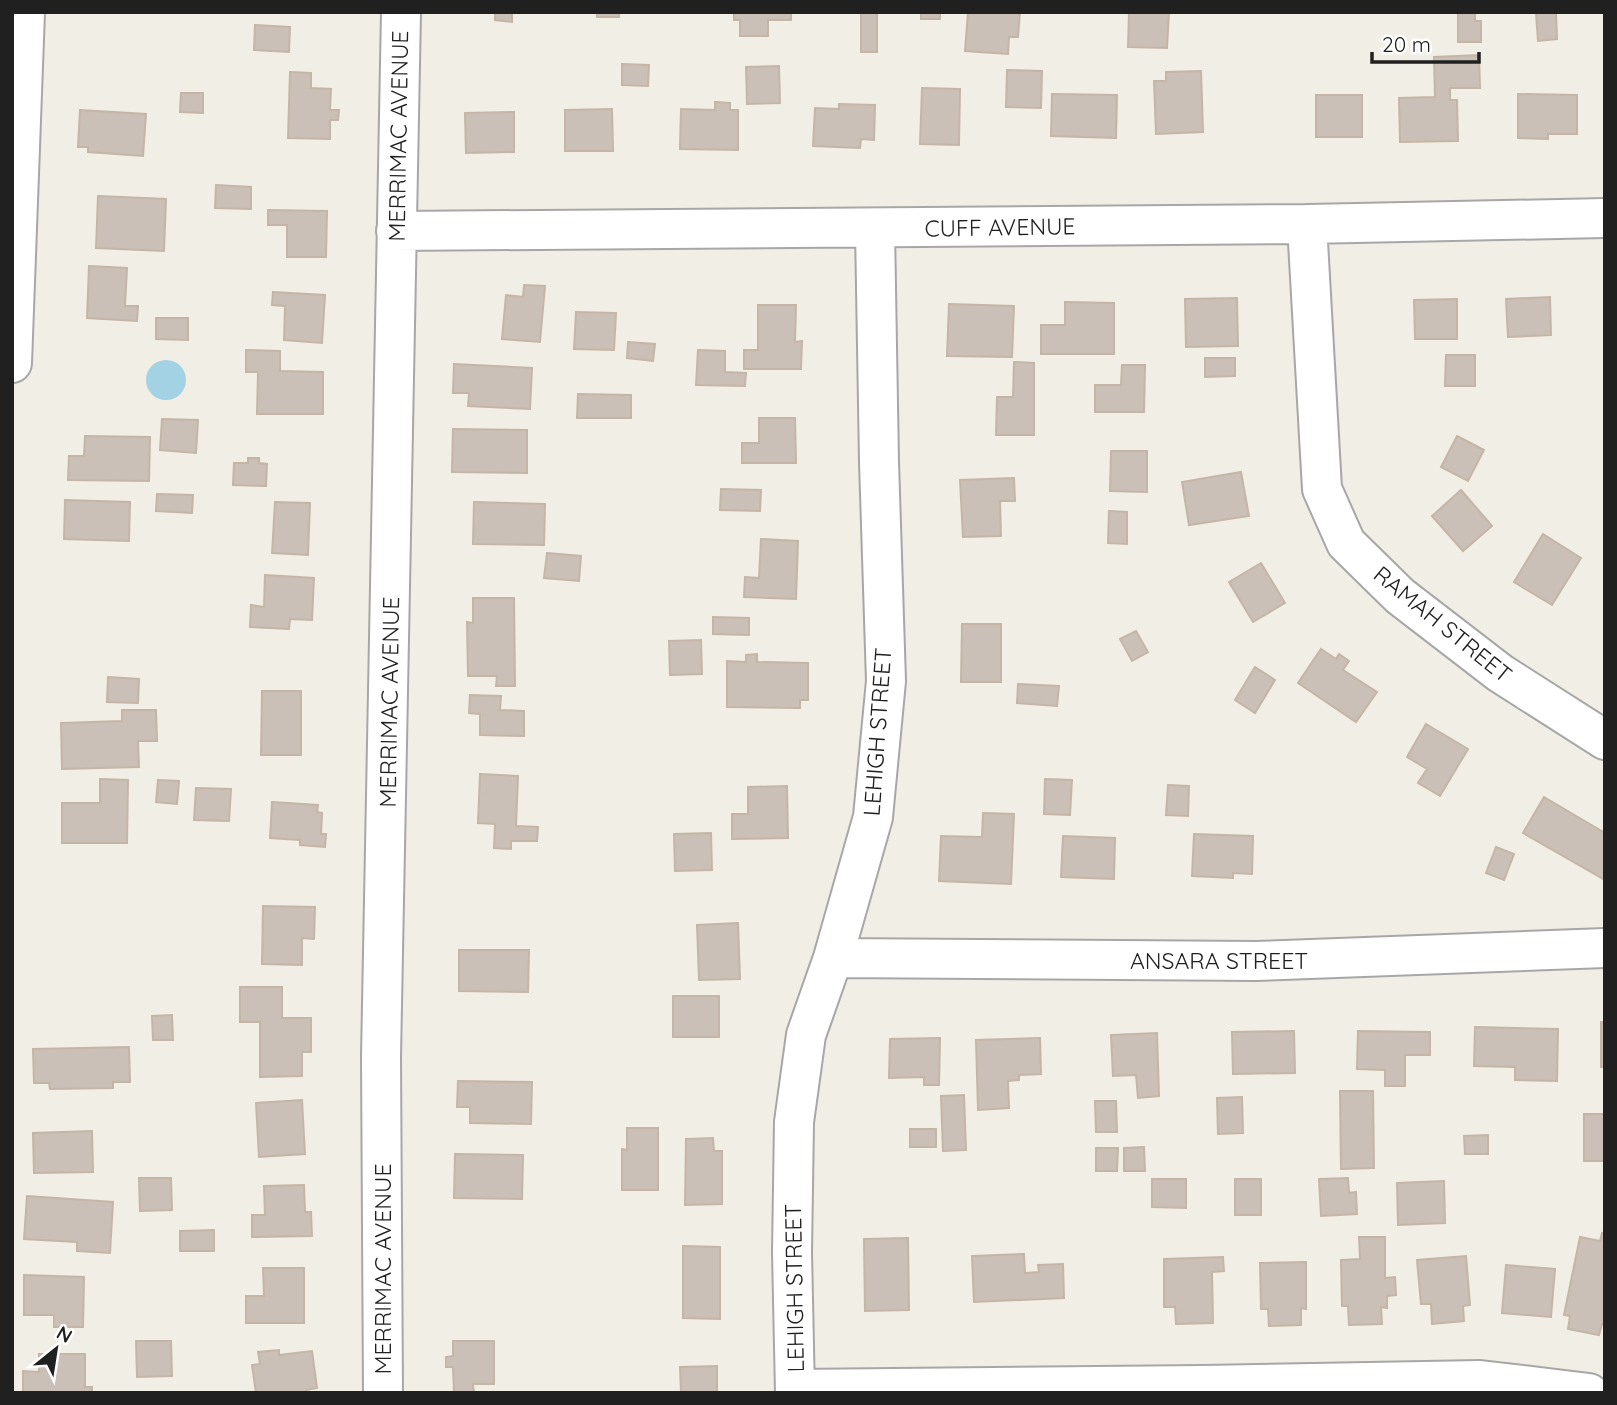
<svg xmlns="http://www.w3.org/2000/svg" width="1617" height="1405" font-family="Quicksand,sans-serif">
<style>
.water{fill:#a2d2e3}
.building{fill:#cac0b8;stroke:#c5b5a6;stroke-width:2}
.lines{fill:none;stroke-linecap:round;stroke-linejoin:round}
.street-casing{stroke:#a7a7a7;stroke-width:42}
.street{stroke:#fff;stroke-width:38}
.labels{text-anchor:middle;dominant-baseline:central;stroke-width:7;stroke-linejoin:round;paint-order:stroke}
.street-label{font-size:23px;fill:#202020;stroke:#fff}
</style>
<rect width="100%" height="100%" fill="#f1eee5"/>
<path class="water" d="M146 380a20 20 0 1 1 40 0a20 20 0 1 1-40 0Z"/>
<path class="building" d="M495,12H512V22L495,20Z
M597,12H619V17H597Z
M734,12H791V20H768V36H740V20H734Z
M861,12H877V52H861Z
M921,12H940V19H921Z
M968,12H1020L1018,37H1009L1008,54L965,51Z
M1129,12H1169L1167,48L1128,47Z
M1458,12H1475V21H1481V42H1458Z
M1556,12L1557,39L1538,41L1536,13Z
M255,25L290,27L289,52L254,50Z
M1479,55L1480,88H1450V100H1457L1458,141L1400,142L1399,98L1435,97L1434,57Z
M622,64L649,65L648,86L622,85Z
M779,66L780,103L747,104L746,67Z
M1007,70L1042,71L1041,108L1006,107Z
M1201,71L1203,132L1156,134L1154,81H1166V72Z
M290,72L311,73V88L331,89L330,110H339L338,120H330V139L288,138Z
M922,88L960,89L959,145L920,144Z
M181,93H203V113L180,112Z
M1052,94L1117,95L1116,138L1051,136Z
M1518,94L1577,95V134H1548V139L1518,138Z
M1316,95H1362V137H1316Z
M715,102L730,103V110H738V150L680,149L681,109L715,110Z
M839,104L875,105L874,140L861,139L860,148L813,146L815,108L839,109Z
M612,109L613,151H565V110Z
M80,110L146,114L143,156L88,152V147H78Z
M514,112V152L466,153L465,113Z
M216,185L251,187V209L215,208Z
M98,196L166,199L164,251L96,248Z
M268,210L327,211L326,257H287V225H268Z
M89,266L127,268L125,306H138L137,321L87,318Z
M524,285L545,286L540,342L502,339L506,295L523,297Z
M273,292L325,295L322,343L284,340L285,306L272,305Z
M1550,297L1551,335L1508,337L1506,299Z
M1237,298L1238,346L1186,347L1185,299Z
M1457,299V339H1415L1414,300Z
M1065,302L1114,303V354H1041V325H1065Z
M949,304L1014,306L1012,357L947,356Z
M758,305H796L795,342L802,341L801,369H744V350H758Z
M576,312L616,313L614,350L574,349Z
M156,318H188V340L156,339Z
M628,342L655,344L653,361L627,358Z
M246,350L280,351V371L323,372V414H257L258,372H246Z
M698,350L725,351V372L746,373L745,386L696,385Z
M1446,355H1475V386H1445Z
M1205,358H1235V376L1205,377Z
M1014,362L1034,363V435H996L997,397H1013Z
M454,364L532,368L530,409L468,406L469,393H453Z
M1122,365H1145L1144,412H1095V385H1121Z
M578,394L631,395V418H577Z
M759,418H795L796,463H742V443H759Z
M162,419L198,420L196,453L160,450Z
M453,429L527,430V473L452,472Z
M85,436L150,437L149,481L68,480L69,456H84Z
M1457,436L1484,450L1468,481L1441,467Z
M1111,451H1147V492L1110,491Z
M248,458H259V463L267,464L266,486L233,485L234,463H248Z
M1241,472L1249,516L1189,525L1182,482Z
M1014,478L1015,501H1000L1001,536L963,537L960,480Z
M721,489L761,490L760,511L720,510Z
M1461,490L1492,526L1463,551L1432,516Z
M157,494L193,495L192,513L156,511Z
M65,500L130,502L129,541L64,539Z
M275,502L310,503L308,555L272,553Z
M474,502L545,504L544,545L473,544Z
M1109,511L1127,512V544L1108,543Z
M1543,534L1581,558L1552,605L1514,582Z
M761,539L798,541L796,599L744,597L745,577L759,578Z
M547,553L581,556L579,581L544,578Z
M1261,563L1285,603L1253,622L1229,582Z
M265,575L314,578L312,620L290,619L289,629L250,627L251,605L264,607Z
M473,598H514L515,686H496L497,676H468L467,622L473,623Z
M713,617L749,618V635L713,634Z
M962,624H1001V682H961Z
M1136,631L1148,652L1132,661L1120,639Z
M701,640L702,674L670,675L669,641Z
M1321,649L1336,659L1339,654L1349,661L1343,670L1377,692L1356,722L1298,683Z
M757,654V662L808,663V700H800V708L727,707V661L746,662V655Z
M1255,667L1275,680L1255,713L1235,700Z
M108,677L139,679L138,703L107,702Z
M1018,684L1059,686L1057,706L1017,703Z
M262,691H301V755H261Z
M470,695L501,696L500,710L524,711V736L480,735V714L469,713Z
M122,710H156L157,741H138L139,767L62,769L61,723L122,721Z
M1426,724L1468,749L1440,796L1418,783L1427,769L1407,757Z
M480,774L518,776L516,826L538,827L537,841H511V849L494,848L495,824L478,823Z
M100,779L128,780L127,843H62V803H100Z
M1045,779L1072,780L1070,815L1044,814Z
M158,780L179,781L177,804L156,802Z
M1168,785L1189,786L1188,816L1166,815Z
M787,786L788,838L732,839V814H748V787Z
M196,788L231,789L229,821L194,820Z
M1544,797L1605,833V880L1523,833Z
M272,802L318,805L317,812L322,813L321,834H326L325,847L300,845V840L270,838Z
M983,813L1014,814L1011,884L939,881L941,836L982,837Z
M711,833L712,870L675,871L674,834Z
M1194,834L1253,836L1252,874L1233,873V878L1192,876Z
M1063,836L1115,838L1114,879L1061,877Z
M1496,847L1514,854L1504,880L1486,873Z
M263,906L315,907L314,939L302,938V965L262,964Z
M738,923L740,979L699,980L697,925Z
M459,950H529L528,992L459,991Z
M240,987H282V1018H311V1052H302V1076L260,1077V1022H240Z
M673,996H719V1037H673Z
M172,1015L173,1040H153L152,1016Z
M1601,1022H1605V1067H1601Z
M1475,1027L1558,1029L1557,1081L1515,1080V1067L1474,1066Z
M1294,1031L1295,1073L1233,1074L1232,1032Z
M1358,1031L1430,1032V1055H1405V1086H1385V1070L1357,1069Z
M1157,1033L1159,1096L1138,1098L1136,1075L1113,1076L1111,1035Z
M940,1038L939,1085H924V1077L889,1078L890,1039Z
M1040,1038L1041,1074L1019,1075V1080L1008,1081L1009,1108L978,1110L976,1040Z
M129,1047L130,1082H113V1088L50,1089L49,1083H34L33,1049Z
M458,1081L532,1082L531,1124L470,1123V1107H457Z
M1340,1091H1373L1374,1168L1341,1169Z
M964,1095L966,1150L943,1151L941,1096Z
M1242,1097L1243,1133L1218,1134L1217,1098Z
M302,1100L305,1154L259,1157L256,1103Z
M1095,1101H1116L1117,1132H1096Z
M1584,1114H1605V1161H1584Z
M627,1128H658V1190H622V1149L627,1150Z
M910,1129H936V1147H910Z
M92,1131L93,1172L34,1173L33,1133Z
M1488,1135V1154H1465L1464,1136Z
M713,1138L714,1151H722V1204L685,1205L686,1139Z
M1144,1147L1145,1171H1124V1148Z
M1096,1148H1118L1117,1171H1096Z
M455,1154L523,1155L522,1199L454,1198Z
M139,1178H171L172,1210L140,1211Z
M1348,1178L1349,1193L1356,1192L1357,1214L1321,1216L1319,1179Z
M1152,1179H1186V1208L1152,1207Z
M1235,1179H1261V1215H1235Z
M1444,1181L1445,1223L1398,1225L1397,1183Z
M304,1185L305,1212H311L312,1236L252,1237V1215H265L264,1186Z
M27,1196L113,1202L110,1253L77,1251V1242L24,1239Z
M214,1230V1251H180V1231Z
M1602,1233L1605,1234V1324H1602L1599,1335L1568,1329L1570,1316L1564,1315L1580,1237L1600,1241Z
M1359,1237H1385V1278L1395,1277L1396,1295L1387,1296V1308L1381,1307L1382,1324L1349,1325L1348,1306H1342L1341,1260L1360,1259Z
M908,1238L909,1310L865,1311L864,1239Z
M683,1246L720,1247V1319L683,1318Z
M1024,1254L1025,1273L1039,1272L1038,1265L1063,1264L1064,1298L974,1302L972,1256Z
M1466,1256L1470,1305L1463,1306L1464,1321L1432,1324L1431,1304H1421L1417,1260Z
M1223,1257L1224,1271L1212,1272L1213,1323L1176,1324L1175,1307H1164V1259Z
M1306,1262V1309L1301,1308V1325L1269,1326L1268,1309H1261L1260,1263Z
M1506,1265L1555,1269L1551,1317L1502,1313Z
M263,1268H304V1323H246V1296H264Z
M24,1275L84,1277L83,1327H54V1315H24Z
M136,1341H171L172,1376L137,1377Z
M453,1341H494V1384H473L474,1393H454L453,1367H446V1357L453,1356Z
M279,1350V1355L312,1351L317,1388L306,1390V1393H256L252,1365L260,1364L258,1352Z
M39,1354H85V1387H92V1393H23V1371L39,1372Z
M717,1366V1393H681L680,1367Z"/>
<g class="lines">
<g class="street-casing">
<path id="street" d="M1307,224L1322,489L1346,543L1400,596L1500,673L1605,740
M396,231L1307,224L1605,218
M12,363L25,12
M833,958L1256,961L1605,948
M795,1389L1203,1385L1480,1380L1589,1393
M383,1393L381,1057L401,12
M795,1393L792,1252L794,1122L806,1035L833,958L873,817L886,681L879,462L875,229"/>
</g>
<use href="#street" class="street"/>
</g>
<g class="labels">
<g class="street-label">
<text transform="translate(398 136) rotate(-89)">MERRIMAC AVENUE</text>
<text transform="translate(1000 227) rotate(-1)">CUFF AVENUE</text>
<text transform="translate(1443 624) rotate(39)">RAMAH STREET</text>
<text transform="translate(389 702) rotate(-89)">MERRIMAC AVENUE</text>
<text transform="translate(877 732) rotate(-86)">LEHIGH STREET</text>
<text x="1219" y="960">ANSARA STREET</text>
<text transform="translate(382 1269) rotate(-90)">MERRIMAC AVENUE</text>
<text transform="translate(794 1288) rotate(-91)">LEHIGH STREET</text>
</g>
</g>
<rect width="1617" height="1405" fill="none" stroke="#202020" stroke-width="28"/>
<g transform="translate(56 1349) rotate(30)" stroke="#ffffff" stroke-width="5" paint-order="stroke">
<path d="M0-5L12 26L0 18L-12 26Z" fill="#202020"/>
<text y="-10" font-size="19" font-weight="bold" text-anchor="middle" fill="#202020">N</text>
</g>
<path d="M1372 52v10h107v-10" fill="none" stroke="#202020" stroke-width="3.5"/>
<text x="1382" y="52" font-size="21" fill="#202020" stroke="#ffffff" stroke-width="5" paint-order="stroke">20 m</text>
</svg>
